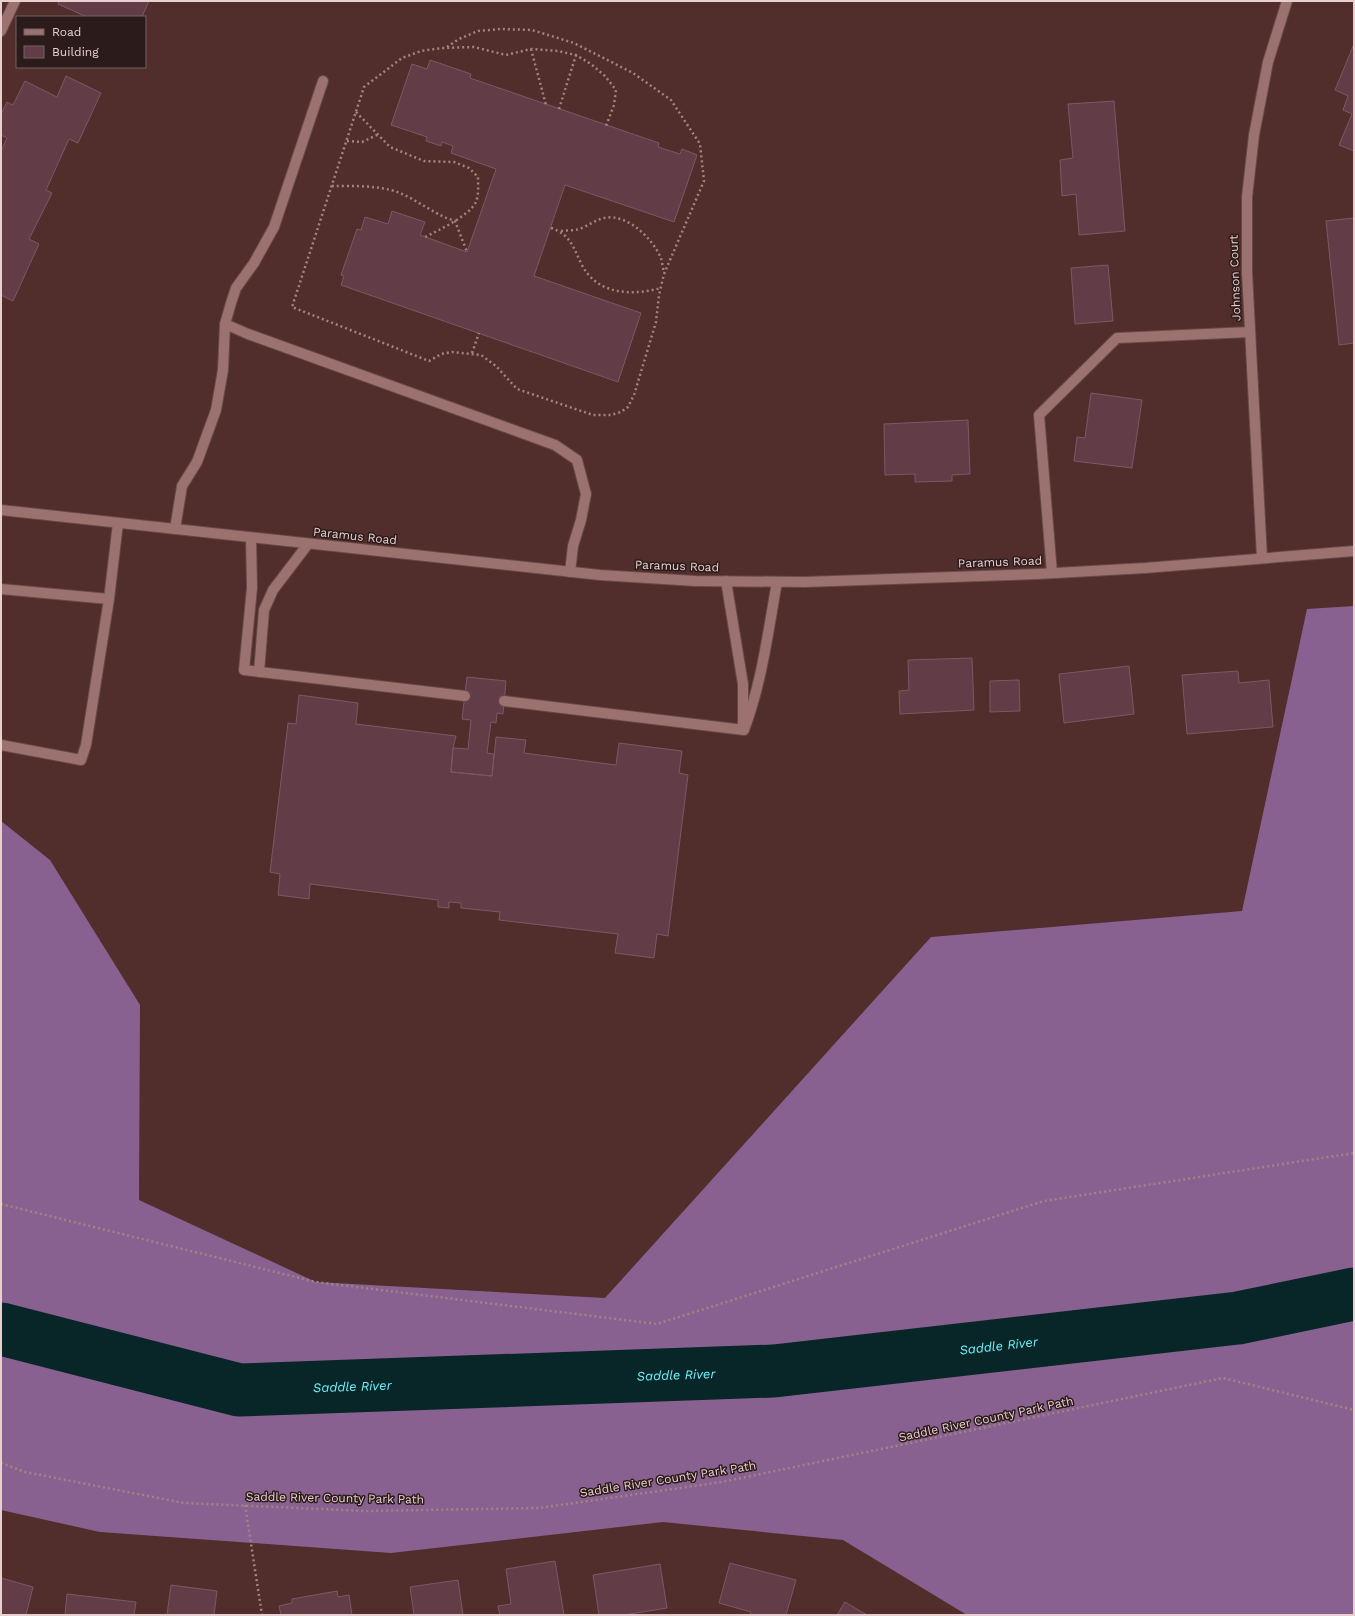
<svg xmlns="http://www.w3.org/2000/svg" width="1355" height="1616" font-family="'Work Sans',sans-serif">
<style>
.forest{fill:#896191}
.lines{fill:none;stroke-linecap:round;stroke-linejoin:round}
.river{stroke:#082628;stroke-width:53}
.building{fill:#623d48;stroke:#7e5762}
.service-casing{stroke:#674948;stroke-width:12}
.minor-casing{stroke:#674948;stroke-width:12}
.secondary-casing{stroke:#674948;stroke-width:12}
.path{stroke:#a18483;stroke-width:2.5;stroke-dasharray:2 3;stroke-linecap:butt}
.service{stroke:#9c7270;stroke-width:10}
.minor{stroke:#9c7270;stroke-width:10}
.secondary{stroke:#9c7270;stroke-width:10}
.labels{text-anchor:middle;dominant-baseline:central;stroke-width:3;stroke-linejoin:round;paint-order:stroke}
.street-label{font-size:12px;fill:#e8d0cf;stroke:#2b1b1a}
.water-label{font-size:13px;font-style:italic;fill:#6ef2fa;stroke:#2b1b1a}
</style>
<rect width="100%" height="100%" fill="#512d2c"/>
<path class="forest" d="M1354,606V1615H967L843,1540L663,1522L391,1553L100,1532L1,1510V821L50,860L140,1005L139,1200L316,1282L605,1298L931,937L1242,911L1307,609Z"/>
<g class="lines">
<path class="river" id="s1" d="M1,1329L239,1390L774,1371L1238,1318L1354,1294"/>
</g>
<path class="building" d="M59,1H149L142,17H87L58,4Z
M1354,44V151L1339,145L1352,114L1343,110L1348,96L1335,90Z
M430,60L471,74L470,78L659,143L658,147L680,154L682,149L697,155L674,222L565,185L534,276L641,313L618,382L341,285L344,276L341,275L357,229L361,230L365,217L388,224L392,211L425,222L420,235L467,252L496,169L451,153L453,146L442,142L441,146L426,141L427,137L391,125L412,64L427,69Z
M66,76L101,93L78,143L69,139L46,190L52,193L29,239L39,244L13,301L1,295V151L7,138L1,135V114L7,102L13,105L25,81L57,97Z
M1114,101L1125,231L1079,235L1076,194L1062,196L1060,160L1073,158L1068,104Z
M1354,218V343L1339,345L1326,221Z
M1108,265L1113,321L1075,324L1071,268Z
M1091,393L1142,400L1132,468L1074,461L1077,437L1085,438Z
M968,420L970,474L952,475V481L915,482V474L885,475L884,424Z
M972,658L974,710L900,714L899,691L909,690L908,660Z
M1129,666L1134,714L1064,723L1059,674Z
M1238,671L1239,683L1269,680L1273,727L1187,734L1182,675Z
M467,677L506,681L503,714L497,713L496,723L491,722L487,753L494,754L492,776L451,772L453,748L468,749L471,720L462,719Z
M1019,680L1020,711L990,712V681Z
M299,695L358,703L356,724L456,736L453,748L451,772L492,776L496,737L526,740L524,753L616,765L619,743L682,751L679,773L688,775L668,936L657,934L654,958L615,953L618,934L499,920L500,912L461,908V903L449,902V908L438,907V900L310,884L309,899L278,895L280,874L270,872L288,723L296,724Z
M555,1561L564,1615H500L498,1606L511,1604L506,1569Z
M730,1563L796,1580L786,1615H750L751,1612L719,1603Z
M660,1564L667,1608L624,1615H599L593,1575Z
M1,1578L33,1587L26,1615H1Z
M458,1580L463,1615H414L410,1587Z
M171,1585L217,1591L214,1615H167Z
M337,1591L338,1597L349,1595L352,1615H281L279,1606L292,1603V1599Z
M67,1594L136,1602L134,1615H65Z
M845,1602L867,1615H837Z"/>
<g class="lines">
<g class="service-casing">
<path id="service" d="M225,324L248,334L555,445L577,460L586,494L581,520L573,546L570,572
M175,529L182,486L197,462L216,410L223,370L225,324L231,303L236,288L254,263L274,227L323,81
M251,538L252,588L244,670L465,696
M1052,573L1039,415L1117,338L1250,332
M726,581L743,684V724
M1,589L109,599
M259,672L264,610L273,590L308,544
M504,701L744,730
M744,730C762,682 768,632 777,582
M1,745L81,760L86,745L109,599L118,523"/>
</g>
<g class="minor-casing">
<path id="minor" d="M1,31L15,1
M1262,558L1247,272V197L1254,135L1268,62L1287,1"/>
</g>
<g class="secondary-casing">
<path id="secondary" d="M1,510L600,575L695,581L804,582L1038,574L1145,568L1354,551"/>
</g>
<path class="path" d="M447,47L459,39L478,31L501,29L532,30L574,43L633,73L671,100L700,144L704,181L664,274L659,295L656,322L634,395L628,407L621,412L611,415H593L517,389L496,366L481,355L452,352L441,354L429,361L292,307L364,87L402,58L421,51L442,48L474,47L506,55L531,49L558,51L576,55L591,64L605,76L616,90L614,105L606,126
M531,49L546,105
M559,109L576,55
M356,112L390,147L424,161L454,162L469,168L478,177C478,184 479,194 476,202C469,216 439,230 425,237
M347,141L362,142L377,135
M332,186C352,186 380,185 400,193C419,201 435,215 455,221L467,252
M551,228C570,234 573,247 581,263C596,295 631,296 661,288
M561,231C567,230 574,231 579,229C588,226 595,220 604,218C627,213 652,238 661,258C662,262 663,268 664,273
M472,353L479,333
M1,1204L316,1282L657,1324L1044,1201L1354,1153
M1,1463L25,1472L184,1503L366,1511L539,1508L722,1482L1223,1378L1354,1410
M245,1505L262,1615"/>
<use href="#service" class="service"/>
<use href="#minor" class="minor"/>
<use href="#secondary" class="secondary"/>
</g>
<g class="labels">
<g class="street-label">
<text transform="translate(1235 278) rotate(-92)">Johnson Court</text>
<text transform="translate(355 536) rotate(6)">Paramus Road</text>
<text transform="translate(1000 562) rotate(-2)">Paramus Road</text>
<text transform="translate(677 566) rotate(2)">Paramus Road</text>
<text transform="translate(986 1419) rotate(-12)">Saddle River County Park Path</text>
<text transform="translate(668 1479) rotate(-9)">Saddle River County Park Path</text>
<text transform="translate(335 1498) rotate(1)">Saddle River County Park Path</text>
</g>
<g class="water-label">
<text stroke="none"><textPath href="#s1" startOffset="1007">Saddle River</textPath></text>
<text stroke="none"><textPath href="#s1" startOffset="683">Saddle River</textPath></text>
<text stroke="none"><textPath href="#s1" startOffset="359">Saddle River</textPath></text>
</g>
</g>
<rect width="1355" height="1616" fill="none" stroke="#e8d0cf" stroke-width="4"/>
<rect x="16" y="16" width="130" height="52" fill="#2b1b1a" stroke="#776362"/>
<rect x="24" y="29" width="20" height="6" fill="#9c7270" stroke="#776362"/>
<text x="52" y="36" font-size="12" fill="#e8d0cf">Road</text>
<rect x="24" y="46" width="20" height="12" fill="#623d48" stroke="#776362"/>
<text x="52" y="56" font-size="12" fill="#e8d0cf">Building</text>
</svg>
